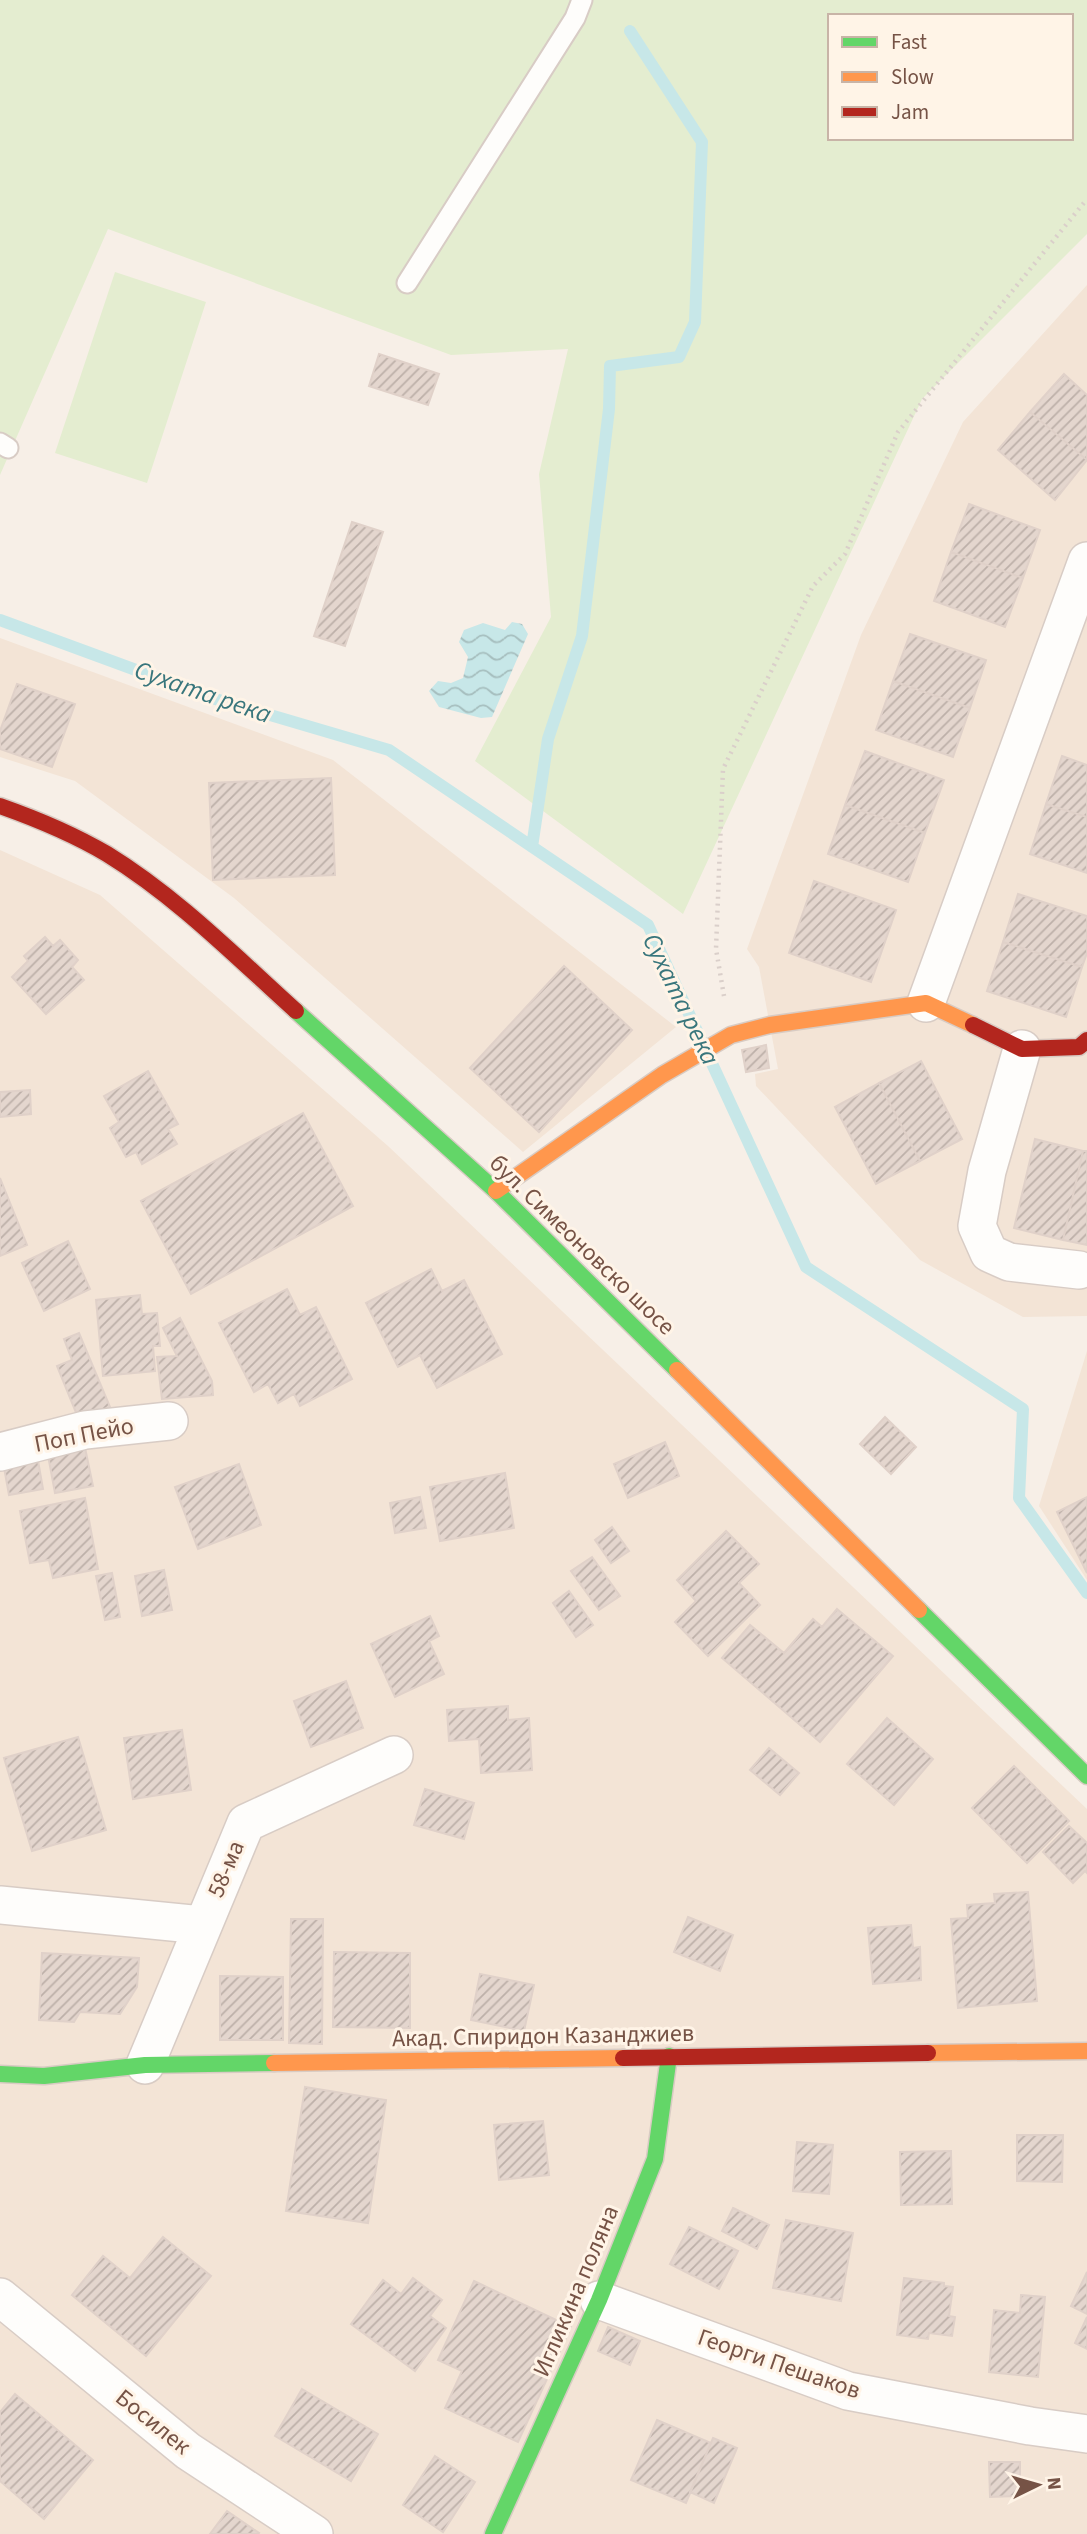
<svg xmlns="http://www.w3.org/2000/svg" width="1087" height="2534" font-family="'Source Sans 3',sans-serif">
<style>
.residential{fill:#f3e4d6}
.green{fill:#e4edd0;fill-rule:evenodd}
.water{fill:url(#water-waves)}
.lines{fill:none;stroke-linecap:round;stroke-linejoin:round}
.stream{stroke:#c7e7e8;stroke-width:12}
.building{fill:url(#building-hatch);stroke:#e0d1c9;stroke-width:2}
.lane-casing{stroke:#d8ccc5;stroke-width:23}
.street-casing{stroke:#d8ccc5;stroke-width:40}
.fast-casing{stroke:#d8cbc3;stroke-width:19}
.slow-casing{stroke:#d8cbc3;stroke-width:19}
.jam-casing{stroke:#d8cbc3;stroke-width:19}
.path{stroke:#dacfca;stroke-width:4.5;stroke-dasharray:2 5;stroke-linecap:butt}
.lane{stroke:#fefdfb;stroke-width:19}
.street{stroke:#fefdfb;stroke-width:37}
.fast{stroke:#63d668;stroke-width:16}
.slow{stroke:#ff974d;stroke-width:16}
.jam{stroke:#b3261e;stroke-width:16}
.labels{text-anchor:middle;dominant-baseline:central;stroke-width:6;stroke-linejoin:round;paint-order:stroke}
.street-label{font-size:24px;fill:#765346;stroke:#fff4e7}
.water-label{font-size:26px;font-style:italic;fill:#39767c;stroke:#fff4e7}
</style>
<defs>
<pattern id="water-waves" width="16" height="10" patternUnits="userSpaceOnUse" patternTransform="scale(1.75)"><rect width="16" height="10" fill="#c7e7e8"/><path d="M0 5q4-4 8 0t8 0" fill="none" stroke="#a6bebe"/></pattern>
<pattern id="building-hatch" width="6" height="6" patternUnits="userSpaceOnUse" patternTransform="scale(1.75)"><rect width="6" height="6" fill="#e4d6ce"/><path d="M-1 1l2-2M0 6l6-6M5 7l2-2" fill="none" stroke="#bdb0a9"/></pattern>
</defs>
<rect width="100%" height="100%" fill="#f7efe7"/>
<path class="residential" d="M1087,285V1316L1023,1317L920,1260L756,1086L755,1074L778,1069L759,967L747,949L861,635L963,422Z
M0,638L333,760L676,1027L523,1152L234,898L75,781L0,757Z
M0,850L100,895L388,1146L1087,1809V2534H0Z
M1087,1351V1580L1039,1506Z"/>
<path class="green" d="M0,0H1087V234L922,399L683,914L475,761L551,617L539,474L568,349L451,355L108,229L0,475ZM830,16H1071V138H830Z
M115,272L206,302L147,483L55,453Z"/>
<path class="water" d="M512,622L522,624L528,634L492,717L481,718L439,707L429,691L438,681L451,683L463,678L468,657L459,642L464,630L483,623L505,630Z"/>
<g class="lines">
<path class="stream" d="M0,620L212,698L389,750L648,925L806,1267L1023,1409L1019,1498L1087,1593
M532,847L548,739L582,636L609,409L610,366L679,357L695,322L702,142L630,31"/>
</g>
<path class="building" d="M379,354L439,374L428,405L369,386Z
M1064,374L1087,395V460L1030,412Z
M1030,412L1087,460L1055,500L998,450Z
M969,504L1040,530L1023,578L951,552Z
M352,522L383,532L345,646L314,636Z
M951,552L1023,578L1005,627L934,601Z
M910,634L986,660L970,708L893,681Z
M893,681L970,708L953,757L876,730Z
M17,684L75,704L52,767L0,749V731Z
M865,751L944,780L925,833L845,805Z
M1062,756L1087,765V817L1046,804Z
M331,778L335,875L213,880L209,783Z
M1046,804L1087,817V873L1030,854Z
M845,805L925,833L908,882L828,854Z
M814,881L896,910L871,982L789,953Z
M1018,894L1087,916V953L1082,967L1003,942Z
M45,937L53,946L60,940L78,960L72,967L84,980L46,1014L12,977L28,961L24,956Z
M1003,942L1082,967L1066,1017L987,991Z
M564,966L632,1030L539,1132L470,1068Z
M766,1045L769,1068L746,1072L742,1050Z
M921,1061L962,1139L920,1161L879,1083Z
M148,1071L178,1124L168,1129L177,1144L142,1164L136,1152L126,1157L110,1128L119,1122L104,1096Z
M879,1083L920,1161L876,1184L835,1107Z
M30,1090L31,1114L0,1117V1092Z
M303,1113L353,1206L191,1294L141,1201Z
M1035,1139L1083,1151L1063,1240L1014,1228Z
M1083,1151H1087V1245L1063,1240Z
M0,1178L27,1245L0,1256Z
M68,1241L90,1289L44,1311L22,1263Z
M431,1269L442,1291L464,1280L502,1354L437,1388L420,1355L398,1367L366,1303Z
M287,1289L300,1315L316,1307L352,1379L300,1406L294,1394L278,1403L268,1384L254,1392L219,1323Z
M140,1295L142,1314L157,1313L160,1346H153L155,1371L103,1376L96,1300Z
M180,1318L212,1381L213,1395L162,1399L157,1357L177,1356L163,1328Z
M79,1333L110,1407L79,1420L57,1366L72,1360L64,1339Z
M885,1417L916,1447L891,1474L860,1444Z
M665,1442L679,1476L628,1498L614,1464Z
M84,1443L93,1486L55,1493L47,1450Z
M37,1455L43,1489L9,1495L3,1462Z
M239,1464L261,1525L198,1549L175,1487Z
M505,1473L514,1528L440,1541L430,1487Z
M420,1497L426,1528L395,1533L390,1503Z
M1087,1497V1573L1057,1512Z
M85,1498L98,1569L53,1578L49,1560L30,1563L20,1511Z
M612,1527L629,1551L611,1563L595,1540Z
M726,1531L759,1564L739,1583L760,1605L708,1656L675,1622L696,1601L677,1580Z
M592,1557L620,1596L599,1610L571,1571Z
M164,1570L172,1610L142,1616L135,1576Z
M112,1573L120,1617L105,1620L96,1576Z
M569,1591L593,1625L576,1637L553,1603Z
M837,1609L893,1656L820,1742L722,1658L750,1625L784,1653L813,1619L822,1627Z
M430,1616L439,1636L429,1641L444,1674L395,1697L371,1644Z
M346,1681L363,1728L311,1747L294,1701Z
M508,1706V1720L529,1718L532,1770L481,1773L479,1739L449,1741L447,1710Z
M887,1718L933,1759L894,1805L847,1764Z
M182,1730L191,1790L133,1799L124,1738Z
M78,1737L106,1830L32,1851L4,1758Z
M769,1748L799,1773L780,1795L750,1770Z
M1014,1766L1069,1821L1027,1863L972,1808Z
M425,1789L474,1803L464,1839L414,1825Z
M1069,1826L1087,1843V1873L1085,1871L1073,1883L1043,1852Z
M1028,1892L1037,2001L958,2008L951,1919L968,1918L967,1905L995,1903L994,1894Z
M688,1917L733,1935L720,1971L674,1952Z
M291,1919H323L322,2044L289,2043Z
M911,1925L913,1948L920,1947L921,1980L873,1984L868,1928Z
M334,1952L410,1953V2028L333,2027Z
M42,1953L139,1958L137,1987L120,2014L80,2012L74,2022L39,2020Z
M480,1974L534,1985L524,2031L471,2020Z
M220,1976L283,1977V2040H220Z
M305,2087L386,2100L368,2223L286,2211Z
M543,2121L549,2175L499,2180L494,2125Z
M1017,2135H1063L1062,2182L1017,2181Z
M797,2142L833,2145L829,2194L793,2191Z
M951,2151L952,2204L901,2205L900,2152Z
M733,2208L769,2225L757,2249L722,2231Z
M786,2220L853,2233L841,2301L773,2288Z
M689,2227L738,2251L719,2289L670,2264Z
M163,2237L211,2276L146,2356L72,2295L103,2256L130,2278Z
M1087,2272V2314L1071,2306Z
M413,2278L442,2300L430,2316L446,2328L415,2371L351,2324L383,2280L401,2294Z
M904,2278L944,2283V2286L953,2287L949,2316L955,2317L952,2336L929,2333L928,2339L897,2335Z
M474,2281L571,2327L518,2442L445,2408L462,2371L438,2360Z
M1021,2295L1045,2297L1038,2377L989,2372L994,2310L1020,2313Z
M1087,2317V2349L1075,2343Z
M608,2327L640,2341L630,2365L598,2351Z
M302,2389L378,2434L351,2481L275,2436Z
M15,2394L93,2460L44,2519L0,2481V2412Z
M657,2420L711,2443L686,2503L631,2480Z
M713,2438L737,2448L714,2503L690,2492Z
M435,2456L475,2482L443,2532L403,2505Z
M989,2462H1020V2496L990,2497Z
M227,2511L259,2533L258,2534H210Z"/>
<g class="lines">
<g class="lane-casing">
<path id="lane" d="M407,283L575,18L582,0
M0,443L8,448"/>
</g>
<g class="street-casing">
<path id="street" d="M926,1003L1087,561
M1022,1049L987,1171L977,1226L989,1253L1009,1262L1079,1270
M0,1452L85,1430L169,1421
M0,1905L202,1925
M145,2065L246,1823L394,1755
M0,2297L188,2451L314,2534
M599,2300L848,2391L1030,2426L1087,2434"/>
</g>
<g class="fast-casing">
<path id="fast" d="M296,1011L496,1191L677,1370
M919,1610L1087,1776
M0,2074L44,2076L145,2065L274,2063
M493,2534L599,2300L655,2159L669,2056"/>
</g>
<g class="slow-casing">
<path id="slow" d="M496,1191L662,1075L731,1035L770,1025L926,1003L973,1025
M677,1370L919,1610
M928,2053L1087,2051
M274,2063L623,2058"/>
</g>
<g class="jam-casing">
<path id="jam" d="M0,806C37,819 73,834 107,854C177,897 235,956 296,1011
M973,1025L1022,1049L1079,1047L1087,1040
M623,2058L928,2053"/>
</g>
<path class="path" d="M724,996L716,949L723,769L813,586L845,554L898,432L1087,199"/>
<use href="#lane" class="lane"/>
<use href="#street" class="street"/>
<use href="#fast" class="fast"/>
<use href="#slow" class="slow"/>
<use href="#jam" class="jam"/>
</g>
<g class="labels">
<g class="street-label">
<text transform="translate(582 1245) rotate(44)">бул. Симеоновско шосе</text>
<text transform="translate(84 1435) rotate(-11)">Поп Пейо</text>
<text transform="translate(226 1869) rotate(-67)">58-ма</text>
<text transform="translate(543 2036) rotate(-1)">Акад. Спиридон Казанджиев</text>
<text transform="translate(576 2291) rotate(-67)">Игликина поляна</text>
<text transform="translate(779 2364) rotate(19)">Георги Пешаков</text>
<text transform="translate(153 2422) rotate(39)">Босилек</text>
</g>
<g class="water-label">
<text transform="translate(203 692) rotate(19)">Сухата река</text>
<text transform="translate(681 999) rotate(64)">Сухата река</text>
</g>
</g>
<rect x="828" y="14" width="245" height="126" fill="#fff4e7" stroke="#c8b4a7" stroke-width="2"/>
<rect x="842" y="37" width="35" height="10" fill="#63d668" stroke="#c8b4a7" stroke-width="2"/>
<text x="891" y="49" font-size="21" fill="#765346">Fast</text>
<rect x="842" y="72" width="35" height="10" fill="#ff974d" stroke="#c8b4a7" stroke-width="2"/>
<text x="891" y="84" font-size="21" fill="#765346">Slow</text>
<rect x="842" y="107" width="35" height="10" fill="#b3261e" stroke="#c8b4a7" stroke-width="2"/>
<text x="891" y="119" font-size="21" fill="#765346">Jam</text>
<g transform="translate(1038 2485) rotate(85)" stroke="#fff4e7" stroke-width="5" paint-order="stroke">
<path d="M0-5L12 26L0 18L-12 26Z" fill="#765346"/>
<text y="-10" font-size="19" font-weight="bold" text-anchor="middle" fill="#765346">N</text>
</g>
</svg>
